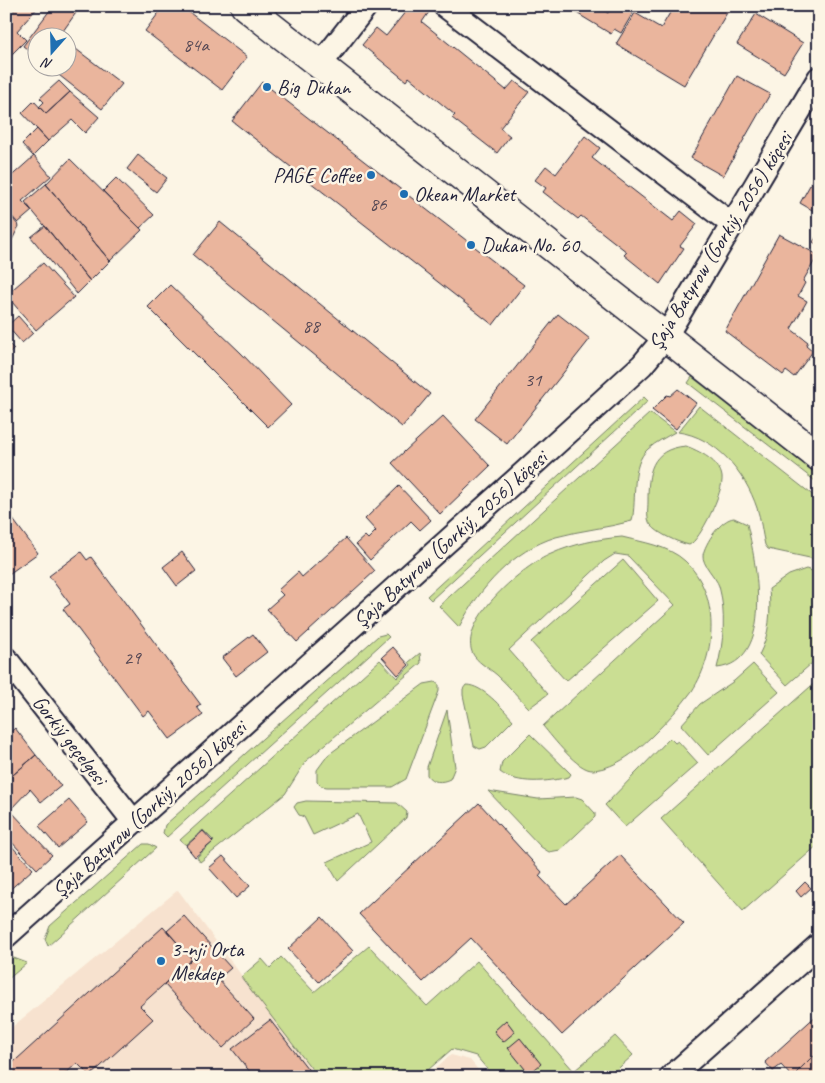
<svg xmlns="http://www.w3.org/2000/svg" width="825" height="1083" viewBox="0 0 825 1083" font-family="Caveat,sans-serif">
<rect width="100%" height="100%" fill="#fcf5e5"/>
<filter id="ink" filterUnits="userSpaceOnUse"><feTurbulence type="fractalNoise" baseFrequency=".02" numOctaves="2"/><feDisplacementMap in="SourceGraphic" scale="10" xChannelSelector="R" yChannelSelector="G"/><feConvolveMatrix kernelMatrix="1 2 1 2 8 2 1 2 1" color-interpolation-filters="sRGB"/></filter>
<g filter="url(#ink)">
<path fill="#f7e2cf" d="M178,890L317,1077H6V1032Z
M451,1055L470,1060L484,1077H425Z"/>
<path fill="#cade93" stroke="#768067" d="M692,377L819,476V484L688,383Z
M644,397L648,401L431,600L427,596Z
M699,406L819,500V560L768,549L765,545C762,533 761,519 757,508C745,472 716,437 678,432Z
M650,413L675,432C666,437 656,442 648,449C630,465 637,499 632,521C607,528 581,530 556,537C513,550 479,589 459,627L439,606Z
M686,446C699,451 720,461 722,477C724,490 700,541 689,545C677,542 658,534 651,525C646,520 648,509 648,502C648,473 650,449 686,446Z
M734,518L747,524C756,561 776,662 717,668C724,642 726,612 719,586C716,577 702,565 703,555C705,543 721,519 734,518Z
M622,537C642,542 669,546 685,561C720,594 717,653 692,691C681,706 667,721 654,734C638,750 617,768 593,770C578,771 553,738 543,726L675,605L628,556L615,554L604,561L509,650L548,694L529,708C518,697 508,685 497,675C489,668 476,662 472,652C460,619 524,565 551,554C573,544 598,539 622,537Z
M623,560L658,601L566,681L531,642Z
M806,569L819,573V657L787,685L759,655C770,634 771,612 769,589L789,575Z
M386,634L389,637L167,837L163,833L165,825L378,636Z
M420,653L421,663L306,761L285,794L200,862L197,857L214,841L203,830L186,845L180,840L380,660L397,678L411,665L409,662Z
M753,664L779,692L708,755L681,725L700,704L734,681Z
M819,679V844L743,911L661,819Z
M435,682L439,685V691L406,779L392,787H327L321,786L317,782V770L328,755L424,684Z
M466,685C483,685 502,708 513,720L486,747L480,749L474,746L463,695V689Z
M447,710L455,767L450,779C442,783 432,783 427,775V767Z
M530,734L571,774L569,777C548,782 517,785 500,772L502,762Z
M670,738L675,743L678,741L698,763L625,827L605,805Z
M488,791L538,799L576,797L582,799L595,813V817L560,850L549,852L541,847Z
M306,801L397,803L407,812L406,818L338,881L327,862L371,842L358,814L313,835L304,817L299,815L294,807L297,803Z
M143,844H149L156,848L48,946L45,939L50,926Z
M369,946L427,1006L477,961L574,1071L615,1036L633,1055L609,1077H494L476,1056L452,1049L420,1077H318L241,977L262,959L270,968L281,957L314,992Z
M11,957L27,963L6,981V961Z"/>
<path fill="#eab59d" stroke="#22223b" d="M17,6H39L17,31L26,40L6,60V18Z
M53,6H73L78,10L58,38H38V57L23,46Z
M164,6H181L247,57L222,90L145,31Z
M410,6H422L429,12L422,22L506,90L514,81L529,92L500,128L510,136L497,153L452,118L455,115L409,77L406,81L362,45L376,28L386,36Z
M565,6H596L608,13L612,6H637L621,33L614,29L611,34Z
M674,6H731L684,85L616,44L635,13L661,28Z
M803,6H819V12L817,14Z
M756,14L803,43L784,73L737,44Z
M68,43L122,84L102,109L50,68H68Z
M737,76L770,94L723,176L691,158Z
M59,81L70,92L46,114L39,107L44,102L40,98Z
M262,82L524,285L493,325L232,121Z
M70,92L99,117L85,133L72,120L48,141L22,113L34,101L46,114Z
M37,129L48,141L33,156L22,144Z
M585,136L600,148L592,158L673,221L681,211L697,224L680,246L684,248L660,284L624,255L627,252L581,216L578,219L543,192L546,188L535,180L546,166L556,174Z
M6,139L11,145L6,149Z
M138,155L167,178L156,192L127,169Z
M34,156L51,176L22,201L32,211L18,223L6,210V181Z
M70,159L142,230L110,261L46,184Z
M819,169V214L800,203Z
M116,178L154,215L140,228L103,191Z
M46,184L110,261L90,281L25,202Z
M6,211L19,226L12,240L7,243Z
M220,222L430,394L402,427L193,255Z
M45,226L90,281L77,294L31,237Z
M819,233V246L813,242Z
M779,234L818,255L803,281L805,283L798,296L807,301L791,329L808,342L806,345L813,351L794,377L786,371L783,375L725,331Z
M43,263L74,297L36,330L6,295Z
M170,285L241,353L291,405L268,427L148,307Z
M558,314L590,339L507,444L475,419Z
M18,316L33,333L22,343L7,326Z
M6,341L14,349L6,356Z
M678,389L696,403L676,429L652,410L667,395L670,396Z
M443,416L490,466L440,514L392,463Z
M399,486L431,520L420,530L411,521L370,560L356,544L365,536L368,539L376,531L365,519Z
M6,510L38,553L6,576Z
M346,538L375,571L297,642L267,609L283,595L278,590L298,572L302,577Z
M81,552L87,560L91,557L201,705L197,707L203,715L170,739L149,711L143,716L63,609L70,604L49,576Z
M182,552L196,571L177,586L163,567Z
M253,634L267,652L236,676L222,658Z
M393,647L409,665L398,675L382,657Z
M15,728L36,755L6,781V736Z
M36,755L61,786L41,802L30,789L10,810L52,855L37,869L6,836V781Z
M69,800L88,822L58,848L39,826Z
M479,803L542,872L539,876L566,904L620,855L684,923L562,1035L471,938L423,982L359,914Z
M203,831L213,842L195,857L186,846Z
M6,840L33,869L6,893Z
M223,856L250,886L236,898L209,868Z
M805,882L811,888L801,897L796,891Z
M184,916L231,968L218,979L254,1019L223,1048L164,984L192,959L167,931Z
M322,917L353,951L319,982L288,949Z
M163,927L192,959L140,1006L153,1019L90,1076L77,1063L62,1077H6V1069Z
M819,1013V1061L813,1056L792,1077L781,1065L773,1071L765,1062Z
M270,1020L314,1077H254L232,1049Z
M506,1020L515,1032L503,1042L494,1031Z
M520,1038L541,1064L529,1074L508,1048Z
M813,1056L819,1061V1077H792Z"/>
<g fill="none" stroke-linecap="round" stroke-linejoin="round">
<defs>
<path id="minor" d="M445,6L733,225
M320,65L366,6
M6,659L134,822
M6,936L517,479L642,365L666,336L819,78
M671,1077L819,945"/>
<path id="tertiary" d="M245,6L819,457"/>
</defs>
<use href="#minor" stroke="#22223b" stroke-width="26"/>
<use href="#tertiary" stroke="#22223b" stroke-width="31"/>
<use href="#minor" stroke="#fcf5e5" stroke-width="22"/>
<use href="#tertiary" stroke="#fcf5e5" stroke-width="28"/>
</g>
</g>
<g fill="#1f6fb2" stroke="#fcf5e5" stroke-width="2">
<circle cx="267" cy="87" r="5"/>
<circle cx="371" cy="175" r="5"/>
<circle cx="404" cy="194" r="5"/>
<circle cx="471" cy="245" r="5"/>
<circle cx="161" cy="961" r="5"/>
</g>
<g text-anchor="middle" stroke-width="5" stroke-linejoin="round" paint-order="stroke">
<g font-size="19" fill="#544754">
<text x="196" y="51">84а</text>
<text x="378" y="210">86</text>
<text x="311" y="332">88</text>
<text x="533" y="386">31</text>
<text x="132" y="664">29</text>
</g>
<g font-size="21" fill="#22223b" stroke="#fcf5e5" text-anchor="start">
<text x="277" y="94">Big Dukan</text>
<text x="361" y="182" text-anchor="end">PAGE Coffee</text>
<text x="414" y="201">Okean Market</text>
<text x="481" y="252">Dukan No. 60</text>
<text x="171" y="956">3-nji Orta<tspan x="171" dy="24">Mekdep</tspan></text>
</g>
<g font-size="21" fill="#22223b" stroke="#fcf5e5">
<text transform="translate(720 241) rotate(-58)" y="7">Şaja Batyrow (Gorkiý, 2056) köçesi</text>
<text transform="translate(450 539) rotate(-42)" y="7">Şaja Batyrow (Gorkiý, 2056) köçesi</text>
<text transform="translate(70 740) rotate(52)" y="7">Gorkiý geçelgesi</text>
<text transform="translate(149 809) rotate(-42)" y="7">Şaja Batyrow (Gorkiý, 2056) köçesi</text>
</g>
</g>
<rect width="825" height="1083" fill="none" stroke="#fcf5e5" stroke-width="25"/>
<rect x="12" y="12" width="800" height="1058" fill="none" stroke="#22223b" stroke-width="2" filter="url(#ink)"/>
<g transform="translate(52 52) rotate(200)"><circle r="24" fill="#fcf5e5" stroke="#a5a1a1"/>
<path d="M0-4L9 19L0 12L-9 19Z" fill="#1f6fb2"/>
<text y="-8" font-size="14" font-weight="bold" text-anchor="middle" fill="#22223b">N</text>
</g>
</svg>
